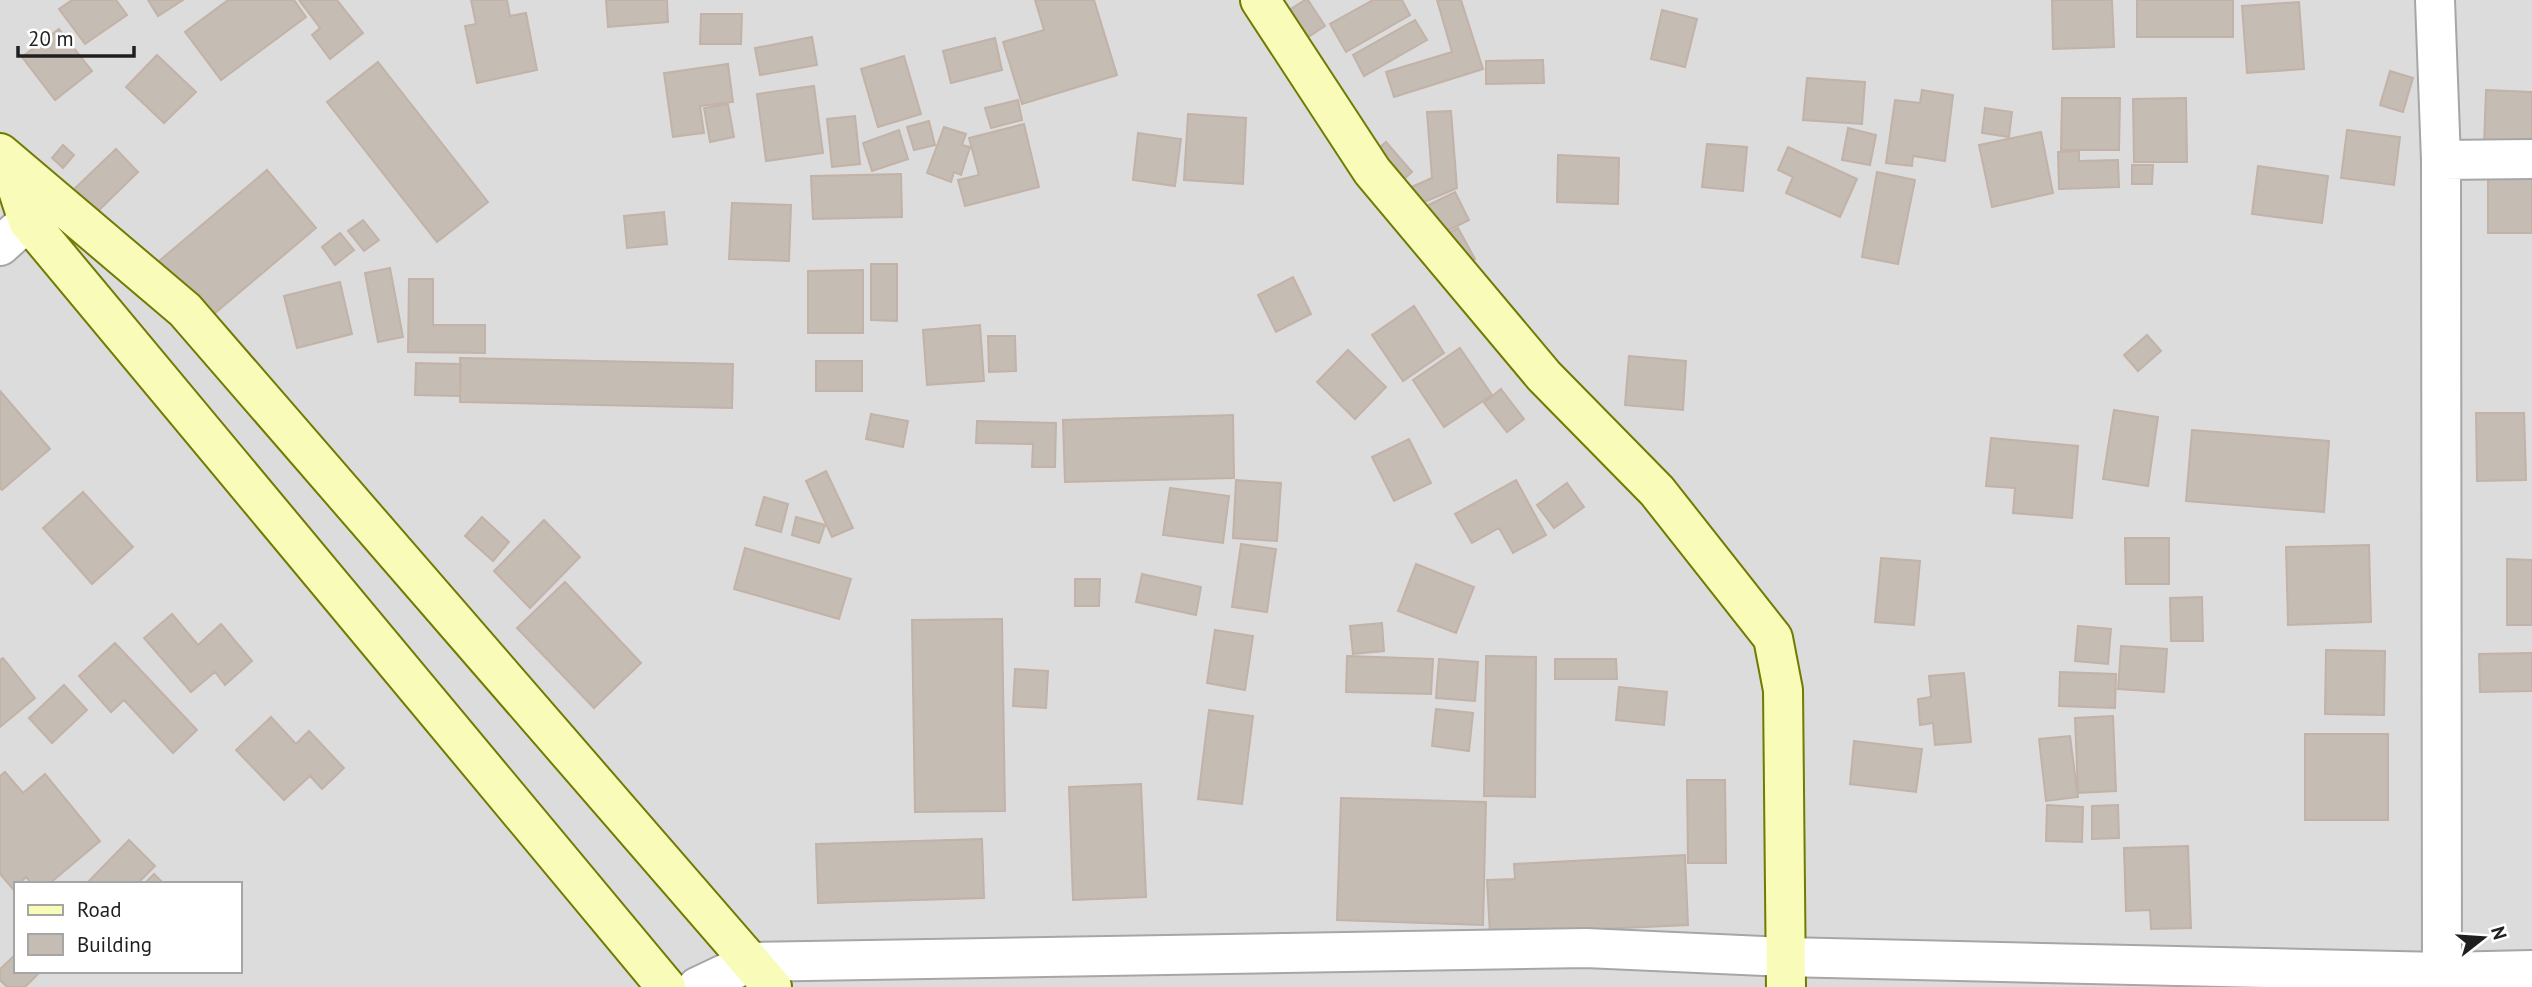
<svg xmlns="http://www.w3.org/2000/svg" width="2532" height="987" viewBox="0 0 2532 987" font-family="'PT Sans',sans-serif">
<rect width="100%" height="100%" fill="#f0ece5"/>
<path fill="#dddcdc" fill-rule="evenodd" d="M0,0H2532V987H0ZM16,884H240V971H16Z"/>
<path fill="#c5bcb4" stroke="#c2b2a7" stroke-width="2" d="M72,0H116L127,15L85,44L59,9Z
M148,0H183L158,16Z
M228,0H294L306,17L221,80L185,32Z
M299,0H337L363,33L330,59L312,35L320,28Z
M471,0H507L510,16L526,13L537,70L477,83L465,26L476,24Z
M606,0H667L668,22L608,27Z
M1035,0H1094L1117,75L1022,104L1003,42L1044,30Z
M1305,0H1308L1325,26L1299,43L1281,15Z
M1373,0H1402L1410,15L1346,52L1330,24Z
M1437,0H1461L1483,69L1394,97L1386,72L1452,52Z
M2052,0H2112L2114,47L2053,49Z
M2137,0H2233V37H2137Z
M2299,2L2304,69L2247,73L2242,6Z
M1662,10L1697,19L1685,67L1651,59Z
M701,14H742L741,44H700Z
M1415,20L1427,40L1364,76L1353,55Z
M59,29L92,71L55,100L22,57Z
M812,37L817,65L760,75L755,48Z
M995,38L1002,70L951,83L943,51Z
M157,55L196,92L164,123L126,87Z
M904,56L921,114L878,127L861,69Z
M1543,60L1544,83L1486,84V61Z
M378,62L488,202L437,242L327,102Z
M728,64L733,102L700,106L704,133L673,137L664,73Z
M2390,71L2413,78L2403,112L2380,105Z
M1807,78L1865,82L1862,124L1803,120Z
M814,86L823,153L766,161L757,94Z
M1922,90L1953,95L1945,161L1913,156L1912,166L1886,163L1895,100L1920,103Z
M2486,90L2532,92V147L2484,145Z
M2062,98H2120L2119,150H2061Z
M2186,98L2187,162H2134L2133,99Z
M1018,100L1022,120L991,128L985,108Z
M728,104L734,137L710,142L704,108Z
M1985,108L2012,112L2009,137L1982,133Z
M1451,111L1457,188L1408,209L1400,192L1432,178L1427,112Z
M1188,114L1246,118L1243,184L1184,180Z
M855,116L860,164L832,167L827,119Z
M929,121L935,145L914,150L907,127Z
M1024,124L1039,187L965,206L958,180L979,175L969,138Z
M944,127L966,134L962,145L970,147L961,175L954,172L951,182L927,173Z
M1848,128L1876,135L1870,165L1842,160Z
M899,130L908,159L872,171L863,143Z
M2347,130L2400,137L2394,185L2341,178Z
M2041,132L2053,193L1992,207L1979,145Z
M1138,133L1181,139L1175,186L1133,180Z
M1386,142L1412,172L1392,190L1366,159Z
M1707,144L1747,147L1743,191L1702,187Z
M63,145L74,155L63,168L52,158Z
M1788,147L1857,179L1840,217L1786,193L1793,177L1778,170Z
M116,149L138,172L92,217L69,194Z
M2079,151V161L2118,160L2119,187L2059,189L2058,152Z
M1558,155L1619,158L1618,204L1557,202Z
M2488,162H2532V233H2488Z
M2132,165H2153L2152,184H2132Z
M2258,166L2328,176L2322,223L2252,214Z
M267,170L316,228L208,319L159,261Z
M1877,172L1915,180L1898,264L1862,257Z
M901,174L902,217L813,219L811,176Z
M1455,192L1469,220L1431,239L1416,211Z
M732,203L791,205L789,261L729,259Z
M664,212L667,244L627,248L624,216Z
M363,220L379,240L364,251L348,231Z
M1458,228L1475,259L1456,269L1439,238Z
M340,233L354,250L335,265L322,247Z
M871,264H897V321L871,320Z
M390,268L403,337L378,342L365,273Z
M863,270V333H808V271Z
M1293,277L1311,314L1276,332L1258,295Z
M409,279H433V325H485V353L408,352Z
M340,282L352,334L297,348L284,296Z
M1414,306L1444,353L1403,381L1372,335Z
M980,325L984,381L927,385L923,330Z
M2147,335L2161,351L2138,371L2124,355Z
M988,336H1015L1016,371L989,372Z
M1460,348L1492,395L1444,427L1413,380Z
M1348,350L1386,387L1355,419L1317,382Z
M1629,356L1686,361L1683,410L1625,405Z
M460,358L733,364L732,408L460,402Z
M816,361H862V391H816Z
M416,363L461,364L460,396L415,395Z
M1501,389L1524,419L1507,432L1484,403Z
M0,391L50,449L2,490L0,488Z
M2114,410L2158,417L2148,486L2103,479Z
M2476,413H2524L2526,480L2477,481Z
M871,414L908,421L903,447L866,439Z
M1233,415L1234,478L1065,482L1063,420Z
M977,421L1056,423L1055,467H1032L1033,444L976,443Z
M2192,430L2329,441L2324,512L2186,501Z
M1991,438L2078,446L2072,518L2013,513L2015,488L1986,486Z
M1409,439L1431,483L1394,501L1372,457Z
M826,471L853,528L832,537L806,481Z
M1236,480L1281,483L1277,541L1233,538Z
M1516,480L1546,535L1513,553L1499,528L1472,543L1455,514Z
M1567,483L1584,507L1554,528L1537,505Z
M1170,488L1229,496L1223,543L1163,535Z
M83,492L133,547L92,584L43,528Z
M764,497L788,504L781,532L756,525Z
M482,517L509,542L493,561L465,536Z
M796,517L825,525L819,543L792,535Z
M544,520L580,557L530,608L494,571Z
M2125,538H2169V584H2126Z
M1241,544L1276,549L1267,612L1232,607Z
M2369,545L2371,622L2288,625L2286,547Z
M745,548L851,579L839,619L734,589Z
M1881,558L1920,561L1914,625L1875,622Z
M2507,559L2532,560V625H2507Z
M1416,564L1474,587L1456,633L1398,611Z
M1142,574L1201,587L1196,615L1136,602Z
M1075,579H1100L1099,606H1075Z
M565,582L641,663L594,708L517,628Z
M2202,597L2203,641H2171L2170,598Z
M172,614L198,645L221,624L252,661L225,685L215,672L191,692L144,638Z
M1002,619L1005,811L915,812L912,620Z
M1382,623L1384,651L1353,654L1350,626Z
M2078,626L2111,629L2108,664L2075,661Z
M1215,630L1253,636L1245,690L1207,683Z
M115,643L197,730L173,753L124,700L111,712L79,676Z
M2121,646L2167,649L2164,692L2118,689Z
M2326,650L2385,651L2384,715L2325,714Z
M2532,653V691L2480,692L2479,654Z
M1347,656L1433,659L1431,694L1346,692Z
M1486,656L1536,657L1535,797L1484,796Z
M3,658L35,698L0,727V660Z
M1439,659L1478,662L1475,701L1436,698Z
M1555,659H1616L1617,679H1555Z
M1015,669L1048,671L1046,708L1013,706Z
M2060,672L2116,674L2115,708L2059,706Z
M1964,673L1971,742L1935,745L1933,723L1920,725L1918,699L1931,697L1929,676Z
M64,685L87,710L52,743L29,718Z
M1619,687L1667,692L1664,725L1616,720Z
M1436,709L1473,713L1469,751L1432,746Z
M1209,710L1253,716L1242,804L1198,799Z
M2113,716L2116,791L2078,793L2075,718Z
M271,717L296,744L309,731L344,768L322,789L310,776L284,800L236,750Z
M2305,734H2388V820H2305Z
M2070,736L2078,797L2046,801L2039,739Z
M1854,741L1922,749L1916,792L1850,784Z
M5,772L23,793L45,774L100,841L49,884H32L26,877L13,889L0,874V776Z
M1687,780H1725L1726,863H1688Z
M1141,784L1146,897L1073,900L1069,787Z
M1341,798L1486,802L1483,925L1337,920Z
M2047,805L2083,807L2082,842L2046,841Z
M2118,805L2119,838L2092,839V806Z
M982,839L984,898L818,903L816,844Z
M129,840L155,866L137,884H86Z
M2188,846L2191,928L2151,929L2150,910L2126,911L2124,848Z
M1685,855L1688,925L1490,934L1487,880L1515,879L1514,864Z
M154,874L164,884H144Z
M16,954V971H41L25,987H7L0,980V969Z"/>
<g fill="none" stroke-linecap="round" stroke-linejoin="round">
<defs>
<path id="street" d="M2435,0L2441,160L2442,987
M2441,160L2532,159
M0,246L28,221L56,201
M697,987L750,962L1586,948L1784,957L2442,972L2532,970"/>
<path id="secondary" d="M1260,0L1372,171L1544,376L1657,491L1773,638L1783,690L1786,987
M0,153L185,310L772,987
M9,163L28,221L666,987"/>
</defs>
<use href="#street" stroke="#a6a6a6" stroke-width="42"/>
<use href="#secondary" stroke="#707b02" stroke-width="42"/>
<use href="#street" stroke="#fff" stroke-width="38"/>
<use href="#secondary" stroke="#f9fbb8" stroke-width="38"/>
</g>
<rect x="14" y="882" width="228" height="91" fill="#ffffff" stroke="#a5a5a5" stroke-width="2"/>
<rect x="28" y="905" width="35" height="10" fill="#f9fbb8" stroke="#a5a5a5" stroke-width="2"/>
<text x="77" y="917" font-size="21" fill="#1f1f1f">Road</text>
<rect x="28" y="934" width="35" height="21" fill="#c5bcb4" stroke="#a5a5a5" stroke-width="2"/>
<text x="77" y="952" font-size="21" fill="#1f1f1f">Building</text>
<g transform="translate(2483 938) rotate(73)" stroke="#ffffff" stroke-width="5" paint-order="stroke">
<path d="M0-5L12 26L0 18L-12 26Z" fill="#1f1f1f"/>
<text y="-10" font-size="19" font-weight="bold" text-anchor="middle" fill="#1f1f1f">N</text>
</g>
<path d="M18 46v10h116v-10" fill="none" stroke="#1f1f1f" stroke-width="3.5"/>
<text x="28" y="46" font-size="21" fill="#1f1f1f" stroke="#ffffff" stroke-width="5" paint-order="stroke">20 m</text>
</svg>
